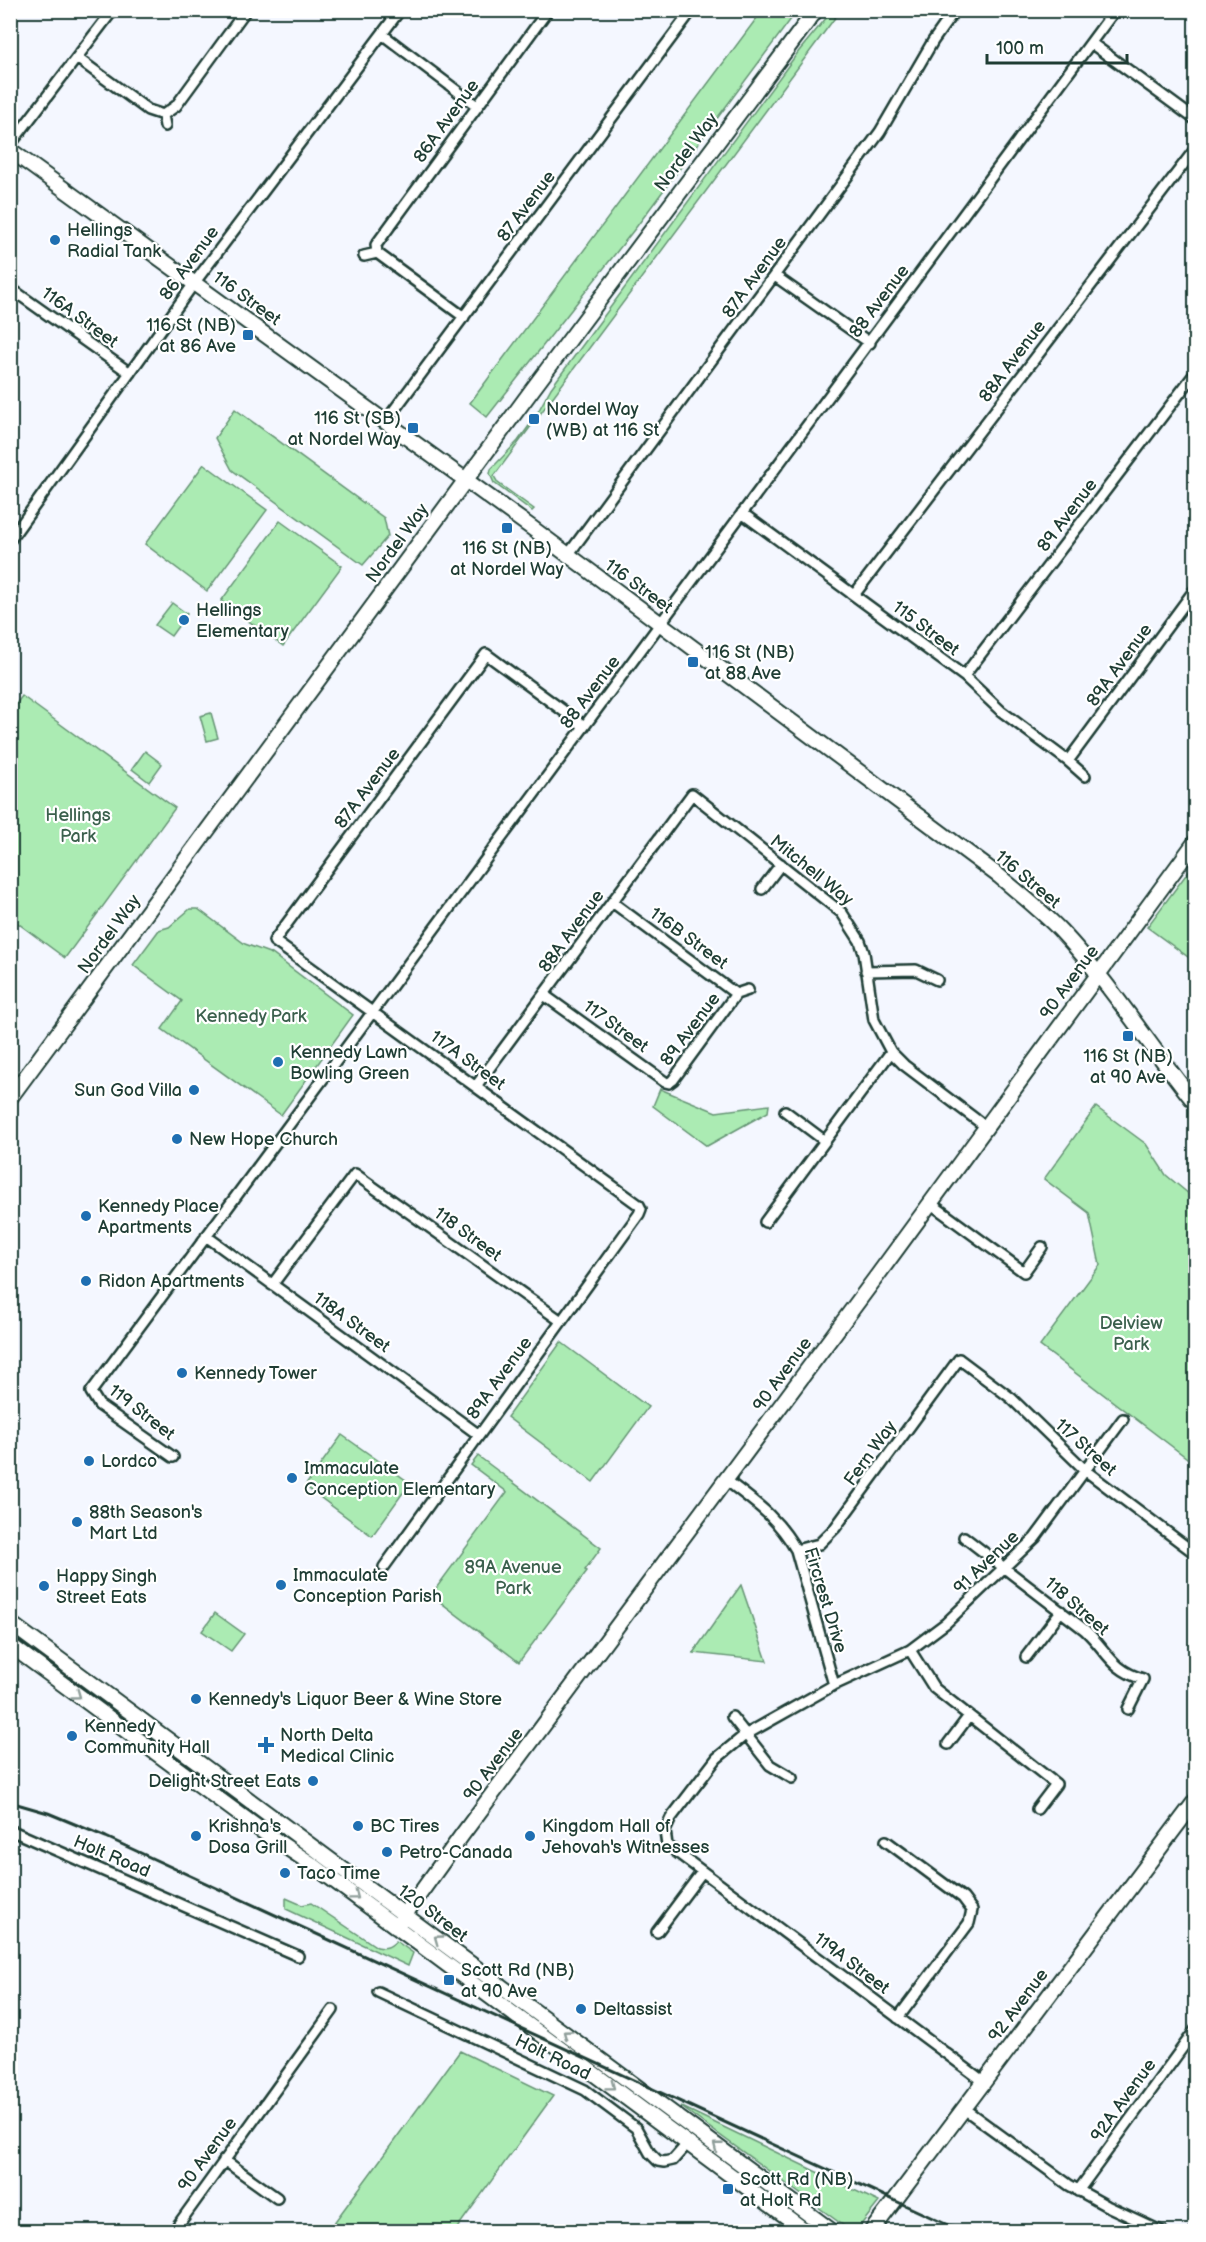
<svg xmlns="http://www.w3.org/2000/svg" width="1206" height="2242" viewBox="0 0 1206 2242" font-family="'Balsamiq Sans',sans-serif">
<rect width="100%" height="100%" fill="#f4f7ff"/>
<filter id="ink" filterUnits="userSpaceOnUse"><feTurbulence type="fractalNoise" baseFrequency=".0167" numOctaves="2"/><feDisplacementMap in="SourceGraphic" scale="12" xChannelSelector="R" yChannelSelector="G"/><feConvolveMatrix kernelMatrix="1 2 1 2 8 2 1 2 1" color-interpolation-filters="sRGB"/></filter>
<g filter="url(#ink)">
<path fill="#abebb3" stroke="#659474" stroke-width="1.5" d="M762,11H797L637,226L487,417L470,403Z
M832,11H840L494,476L498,483L534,509L532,511L494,483L490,474L491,469L518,441L534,419L551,388L799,51Z
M235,409L384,518L388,536L363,565L232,470L215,438Z
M204,464L267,510L207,591L145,544Z
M280,521L342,566L283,646L221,601Z
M172,603L187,614L171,636L155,625Z
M22,696L175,808L65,958L11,918L10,712Z
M211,713L218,738L207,741L200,716Z
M145,751L162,764L149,782L132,769Z
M1194,864L1196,865L1195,962L1147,927Z
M190,909H198L245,944L272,954L353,1015L281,1115L162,1029L182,1001L133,965L159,930L169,927Z
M660,1089L716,1112L769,1105L768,1112L707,1146L653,1106Z
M1096,1107L1146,1144L1166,1175L1195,1199V1464L1040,1346L1100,1265L1089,1213L1044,1179Z
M561,1342L648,1407L593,1482L507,1417Z
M342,1435L410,1483L372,1536L305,1486Z
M478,1456L601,1548L585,1570L587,1571L519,1662L431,1595L507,1492L471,1465Z
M741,1585L767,1661L693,1653Z
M215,1613L244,1634L231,1651L202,1631Z
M286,1898L302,1905L311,1903L377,1947C386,1949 390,1947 396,1941L413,1953L408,1966L286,1909Z
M460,2051L553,2096L455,2231H328Z
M680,2106L879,2202L856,2231H851Z"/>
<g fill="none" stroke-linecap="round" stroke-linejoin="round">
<defs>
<path id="street" d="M382,34L477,106
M1091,43L1196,120
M77,58L148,110L163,115L165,126
M163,115L176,106L246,10
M10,145L113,10
M377,253L376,245L548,10
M364,256L377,253L464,317
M775,276L870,343
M10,288L130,373
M386,421L692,10
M742,513L964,676L1001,711L1068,761L1085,776
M10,540L195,282L400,10
M568,555L880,132L933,41L955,10
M854,595L1196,148
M964,676L1196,372
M1068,761L1196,588
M762,889L781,864
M612,902L736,994L748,990
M866,971L916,970L937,980
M544,995L665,1082L669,1083L673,1080L736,994
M476,1086L692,794L842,913L860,941L864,953L874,1020L891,1052L904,1065L986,1127
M785,1111L825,1141
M930,1203L1024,1272L1042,1247
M765,1222L891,1052
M206,1236L479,1435
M272,1285L355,1174L561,1321
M173,1457L99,1405L91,1392L1115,10
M726,1480C756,1503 777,1517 796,1550L834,1685
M964,1537L1085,1630C1107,1650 1111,1670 1143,1679L1128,1709
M796,1550L819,1544L835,1528L959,1359L1011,1398L1086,1471L1196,1554
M384,1567L639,1214L641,1209L639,1205L274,941L486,654L584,726
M910,1650L934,1688L1056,1784L1037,1809
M1026,1657L1061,1611
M732,1717L770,1765L792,1778
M948,1744L969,1716
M10,1830L298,1956
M886,1841L963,1898L972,1910L969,1923L898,2018
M657,1932L702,1872
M378,1992L585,2090L636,2128L650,2153L658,2161L664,2162L673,2160L688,2143
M983,2081L667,1845L665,1831L671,1818L717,1758L745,1735L834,1685L910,1650L946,1623L1035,1538L1123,1419
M963,2108L1069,2185L1107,2206L1163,2232
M224,2160L277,2198
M1078,2191L1196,2029
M173,2232L333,2010
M1194,2232L1196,2229"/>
<path id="secondary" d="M10,150L532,528L999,876C1020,894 1042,911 1061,931C1111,984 1150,1047 1196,1104
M10,1098L532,390L816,10
M10,1623L833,2232
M10,1645L262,1831L313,1865L807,2232
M396,1927L462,1835L877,1276L1196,841
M871,2232L1196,1800"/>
</defs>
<use href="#street" stroke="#1f3d34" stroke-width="14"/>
<use href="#secondary" stroke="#1f3d34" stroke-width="18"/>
<use href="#street" stroke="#fff" stroke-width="9"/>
<use href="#secondary" stroke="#fff" stroke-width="14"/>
<path stroke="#1f3d34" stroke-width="3" d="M10,1802L48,1813L106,1837L963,2232"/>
</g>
<defs><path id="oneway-chevron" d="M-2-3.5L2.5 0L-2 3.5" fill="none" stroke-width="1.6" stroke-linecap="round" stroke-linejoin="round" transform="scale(1.5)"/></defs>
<g stroke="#8f9e9a">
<use href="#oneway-chevron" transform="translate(77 1695) rotate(36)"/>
<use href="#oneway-chevron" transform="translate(355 1896) rotate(37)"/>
<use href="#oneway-chevron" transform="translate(438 1939) rotate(-144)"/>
<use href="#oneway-chevron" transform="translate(567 2034) rotate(-144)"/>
<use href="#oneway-chevron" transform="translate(611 2086) rotate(37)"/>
<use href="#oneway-chevron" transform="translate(717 2146) rotate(-142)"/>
</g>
</g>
<g fill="#1f6fb2" stroke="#fff" stroke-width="2">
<circle cx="55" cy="240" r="6"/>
<rect x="242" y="329" width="12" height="12" rx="3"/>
<rect x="528" y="413" width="12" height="12" rx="3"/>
<rect x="407" y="422" width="12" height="12" rx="3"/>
<rect x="501" y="522" width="12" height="12" rx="3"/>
<circle cx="184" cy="620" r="6"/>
<rect x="687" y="656" width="12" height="12" rx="3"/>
<rect x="1122" y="1030" width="12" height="12" rx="3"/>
<circle cx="278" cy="1062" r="6"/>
<circle cx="194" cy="1090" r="6"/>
<circle cx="177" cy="1139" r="6"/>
<circle cx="86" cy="1216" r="6"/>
<circle cx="86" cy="1281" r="6"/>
<circle cx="182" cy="1373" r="6"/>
<circle cx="89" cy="1461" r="6"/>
<circle cx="292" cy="1478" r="6"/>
<circle cx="77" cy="1522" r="6"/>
<circle cx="281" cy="1585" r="6"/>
<circle cx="44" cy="1586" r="6"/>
<circle cx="196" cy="1699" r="6"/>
<circle cx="72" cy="1736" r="6"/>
<path d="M263 1736h6v6h6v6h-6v6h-6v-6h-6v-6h6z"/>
<circle cx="313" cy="1781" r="6"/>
<circle cx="358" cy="1826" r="6"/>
<circle cx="196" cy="1836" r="6"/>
<circle cx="530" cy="1836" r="6"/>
<circle cx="387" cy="1852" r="6"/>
<circle cx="285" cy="1873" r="6"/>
<rect x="443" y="1974" width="12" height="12" rx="3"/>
<circle cx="581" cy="2009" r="6"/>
<rect x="722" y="2183" width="12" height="12" rx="3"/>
</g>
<g text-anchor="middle" stroke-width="4.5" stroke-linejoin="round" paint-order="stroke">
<g font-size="18" fill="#1f3d34" stroke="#fff">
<text transform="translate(446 121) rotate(-54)" y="6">86A Avenue</text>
<text transform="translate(686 152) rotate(-53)" y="6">Nordel Way</text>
<text transform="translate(526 206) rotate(-53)" y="6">87 Avenue</text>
<text transform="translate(189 263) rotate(-54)" y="6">86 Avenue</text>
<text transform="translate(754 277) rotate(-54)" y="6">87A Avenue</text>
<text transform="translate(247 298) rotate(36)" y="6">116 Street</text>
<text transform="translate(879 301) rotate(-53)" y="6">88 Avenue</text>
<text transform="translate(80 317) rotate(36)" y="6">116A Street</text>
<text transform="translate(1012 361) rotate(-53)" y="6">88A Avenue</text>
<text transform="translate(1067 515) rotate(-53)" y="6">89 Avenue</text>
<text transform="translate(397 543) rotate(-54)" y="6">Nordel Way</text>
<text transform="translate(639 586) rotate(36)" y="6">116 Street</text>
<text transform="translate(926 628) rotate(37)" y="6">115 Street</text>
<text transform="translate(1119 665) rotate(-54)" y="6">89A Avenue</text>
<text transform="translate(590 692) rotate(-53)" y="6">88 Avenue</text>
<text transform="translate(367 788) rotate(-53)" y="6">87A Avenue</text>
<text transform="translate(812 870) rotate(39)" y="6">Mitchell Way</text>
<text transform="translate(1028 879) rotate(40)" y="6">116 Street</text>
<text transform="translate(571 931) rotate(-54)" y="6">88A Avenue</text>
<text transform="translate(109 934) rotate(-54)" y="6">Nordel Way</text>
<text transform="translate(689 938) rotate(36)" y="6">116B Street</text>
<text transform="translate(1069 982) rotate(-54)" y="6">90 Avenue</text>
<text transform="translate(616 1026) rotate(36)" y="6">117 Street</text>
<text transform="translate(690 1029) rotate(-53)" y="6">89 Avenue</text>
<text transform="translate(468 1060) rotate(36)" y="6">117A Street</text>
<text transform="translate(468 1234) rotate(36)" y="6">118 Street</text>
<text transform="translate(352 1322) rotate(36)" y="6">118A Street</text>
<text transform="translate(782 1374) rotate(-54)" y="6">90 Avenue</text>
<text transform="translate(499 1378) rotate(-54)" y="6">89A Avenue</text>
<text transform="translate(142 1412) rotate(38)" y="6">119 Street</text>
<text transform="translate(1086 1447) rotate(42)" y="6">117 Street</text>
<text transform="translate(870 1453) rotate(-54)" y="6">Fern Way</text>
<text transform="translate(986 1562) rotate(-44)" y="6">91 Avenue</text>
<text transform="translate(826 1600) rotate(73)" y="6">Fircrest Drive</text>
<text transform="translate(1077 1606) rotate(41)" y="6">118 Street</text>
<text transform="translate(493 1764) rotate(-53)" y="6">90 Avenue</text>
<text transform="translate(112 1856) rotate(23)" y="6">Holt Road</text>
<text transform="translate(433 1913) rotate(37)" y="6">120 Street</text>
<text transform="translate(852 1963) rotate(37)" y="6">119A Street</text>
<text transform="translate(1018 2005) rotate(-53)" y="6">92 Avenue</text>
<text transform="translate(553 2057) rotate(26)" y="6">Holt Road</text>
<text transform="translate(1123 2100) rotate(-54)" y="6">92A Avenue</text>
<text transform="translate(207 2154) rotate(-54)" y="6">90 Avenue</text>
</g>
<g font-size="18" fill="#1f3d34" stroke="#fff" text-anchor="start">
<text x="67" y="236">Hellings<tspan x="67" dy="21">Radial Tank</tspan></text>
<text x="236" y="331" text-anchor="end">116 St (NB)<tspan x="236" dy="21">at 86 Ave</tspan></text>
<text x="546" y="415">Nordel Way<tspan x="546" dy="21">(WB) at 116 St</tspan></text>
<text x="401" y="424" text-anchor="end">116 St (SB)<tspan x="401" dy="21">at Nordel Way</tspan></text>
<text x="507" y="554" text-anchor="middle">116 St (NB)<tspan x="507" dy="21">at Nordel Way</tspan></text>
<text x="196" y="616">Hellings<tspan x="196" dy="21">Elementary</tspan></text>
<text x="705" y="658">116 St (NB)<tspan x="705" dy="21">at 88 Ave</tspan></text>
<text x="290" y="1058">Kennedy Lawn<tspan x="290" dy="21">Bowling Green</tspan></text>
<text x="1128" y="1062" text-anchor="middle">116 St (NB)<tspan x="1128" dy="21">at 90 Ave</tspan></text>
<text x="182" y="1096" text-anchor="end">Sun God Villa</text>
<text x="189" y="1145">New Hope Church</text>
<text x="98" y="1212">Kennedy Place<tspan x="98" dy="21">Apartments</tspan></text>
<text x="98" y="1287">Ridon Apartments</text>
<text x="194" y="1379">Kennedy Tower</text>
<text x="101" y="1467">Lordco</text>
<text x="304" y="1474">Immaculate<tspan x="304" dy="21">Conception Elementary</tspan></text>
<text x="89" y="1518">88th Season's<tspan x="89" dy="21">Mart Ltd</tspan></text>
<text x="293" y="1581">Immaculate<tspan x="293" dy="21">Conception Parish</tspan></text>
<text x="56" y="1582">Happy Singh<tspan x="56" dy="21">Street Eats</tspan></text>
<text x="208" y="1705">Kennedy's Liquor Beer &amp; Wine Store</text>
<text x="84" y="1732">Kennedy<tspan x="84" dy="21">Community Hall</tspan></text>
<text x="280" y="1741">North Delta<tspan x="280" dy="21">Medical Clinic</tspan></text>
<text x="301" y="1787" text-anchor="end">Delight Street Eats</text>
<text x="208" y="1832">Krishna's<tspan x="208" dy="21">Dosa Grill</tspan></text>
<text x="370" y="1832">BC Tires</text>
<text x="542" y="1832">Kingdom Hall of<tspan x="542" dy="21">Jehovah's Witnesses</tspan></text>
<text x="399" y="1858">Petro-Canada</text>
<text x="297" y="1879">Taco Time</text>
<text x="461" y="1976">Scott Rd (NB)<tspan x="461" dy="21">at 90 Ave</tspan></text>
<text x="593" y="2015">Deltassist</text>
<text x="740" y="2185">Scott Rd (NB)<tspan x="740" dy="21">at Holt Rd</tspan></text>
</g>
<g font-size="18" fill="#3b604d" stroke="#fff">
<text x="78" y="821">Hellings<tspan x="78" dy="21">Park</tspan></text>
<text x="251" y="1022">Kennedy Park</text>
<text x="1131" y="1329">Delview<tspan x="1131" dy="21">Park</tspan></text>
<text x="513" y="1573">89A Avenue<tspan x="513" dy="21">Park</tspan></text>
</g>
</g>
<rect width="1206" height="2242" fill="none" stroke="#fff" stroke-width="36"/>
<rect x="18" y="18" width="1170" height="2206" fill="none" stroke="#1f3d34" stroke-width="2" filter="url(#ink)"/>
<path d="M987 54v9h140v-9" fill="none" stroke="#1f3d34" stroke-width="3"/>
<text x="996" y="54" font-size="18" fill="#1f3d34" stroke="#ffffff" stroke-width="4.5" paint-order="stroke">100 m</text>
</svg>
